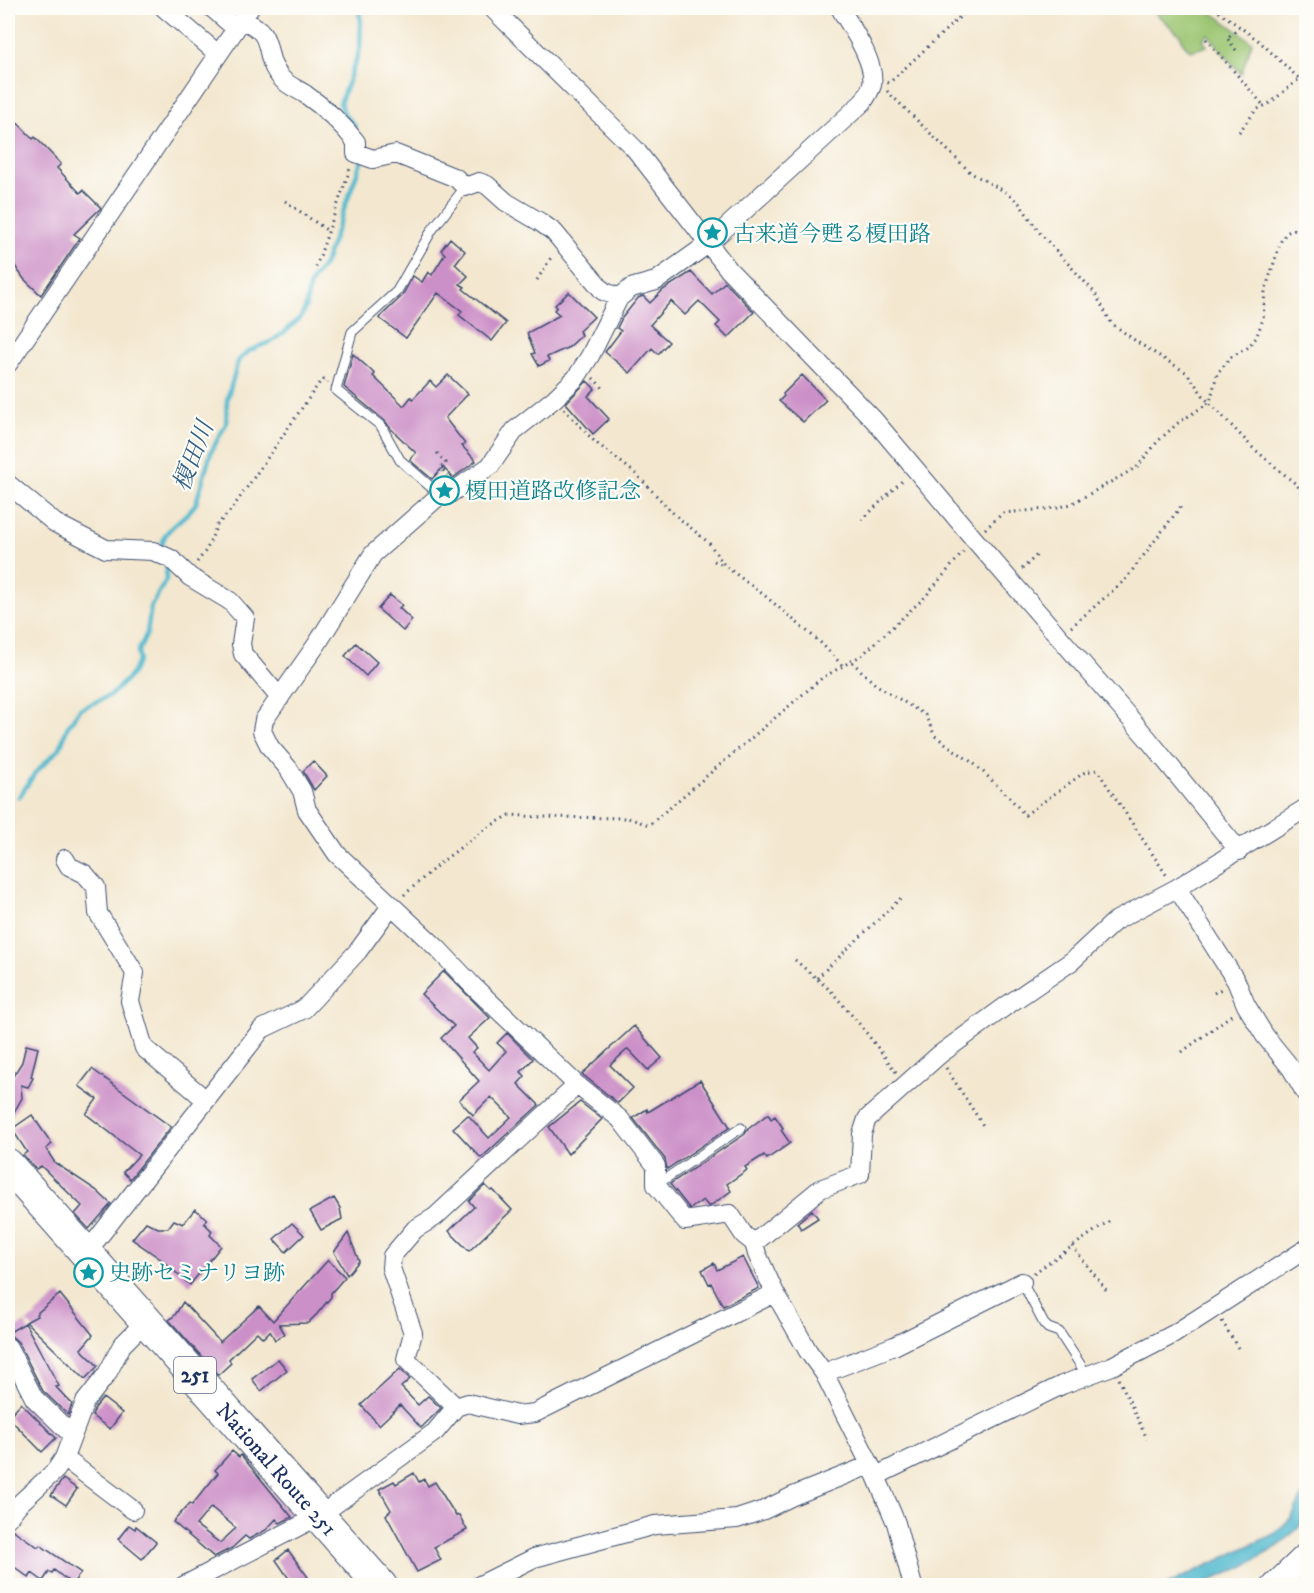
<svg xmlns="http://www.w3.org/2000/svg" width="1314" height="1593" viewBox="0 0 1314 1593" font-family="'IM FELL DW Pica','Noto Serif JP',serif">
<rect width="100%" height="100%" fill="#fdfcf7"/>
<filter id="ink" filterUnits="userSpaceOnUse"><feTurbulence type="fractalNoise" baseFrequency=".0167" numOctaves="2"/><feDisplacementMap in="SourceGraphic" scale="12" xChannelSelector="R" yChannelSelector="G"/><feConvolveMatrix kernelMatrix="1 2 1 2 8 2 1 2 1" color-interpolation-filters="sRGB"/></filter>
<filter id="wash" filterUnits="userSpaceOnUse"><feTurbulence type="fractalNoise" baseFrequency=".008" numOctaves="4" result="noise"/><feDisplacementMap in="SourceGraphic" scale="24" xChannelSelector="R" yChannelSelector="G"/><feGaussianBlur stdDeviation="1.35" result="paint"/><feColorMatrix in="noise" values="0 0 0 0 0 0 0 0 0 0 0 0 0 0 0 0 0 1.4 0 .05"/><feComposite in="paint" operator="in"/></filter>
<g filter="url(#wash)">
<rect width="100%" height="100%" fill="#f3e7cf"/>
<path fill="#9cc672" stroke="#5c7a68" stroke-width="1.5" d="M1150,8H1206L1252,42L1241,74L1208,34L1203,39L1207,46L1191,51L1183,43L1181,36Z"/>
<path fill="#51b9cf" stroke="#367496" stroke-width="1.5" d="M1306,1488V1514L1299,1527L1279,1546L1241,1568L1200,1585H1166L1274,1534L1292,1517Z"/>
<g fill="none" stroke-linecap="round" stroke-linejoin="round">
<path stroke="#51b9cf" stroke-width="4.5" d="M355,126L345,115L340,103L360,49L361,21L358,8
M162,550C160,528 186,520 196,503L211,452L226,424L227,400L238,361L249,351L272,341L286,331L301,317L306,306L309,287L314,277L324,265L362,159
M19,797L36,772L60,748L67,728L80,709L111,695L131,675L139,660L138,652L147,633L151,606L166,580L167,564"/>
</g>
<g id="blocks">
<path fill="#cc90c8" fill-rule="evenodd" d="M18,123L33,139L35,137L61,164L57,168L80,193L83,190L101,208L74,234L80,238L41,295L24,279L8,256V145L15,137L9,131Z
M450,238L465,251L455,264L468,276L460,284L465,287L463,289L506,323L492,341L459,315L462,311L438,293L406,338L379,318L402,296L413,276L422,282L428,272L432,275L445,254L441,250Z
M691,272L712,294L725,282L754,312L728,338L716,326L720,322L699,301L685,315L671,301L650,325L669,342L658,354L652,348L630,373L605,352L621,331L617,328L622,318L638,298L643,296L650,303L663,290Z
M569,292L594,317L579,331L582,335L569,347L547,357L549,361L539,366L532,354L535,353L527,333L560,315L554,310L557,307L555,305Z
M353,354L375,374L373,376L404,406L411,397L413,399L430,381L436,387L448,375L468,394L445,418L465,444L462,446L476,461L453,478L443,467L432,479L412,462L410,459L416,453L391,429L385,421L344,387Z
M802,375L826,400L803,422L779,401L784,396L783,394Z
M587,381L595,389L588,396L609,419L593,434L566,403Z
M390,595L402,605L399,608L412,620L403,631L378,609Z
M356,643L377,662L366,676L345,656Z
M313,761L327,776L314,790L303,771Z
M444,971L490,1018L468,1038L477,1048L472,1052L489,1070L506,1051L497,1043L507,1033L533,1059L521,1072L525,1076L518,1084L539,1105L481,1158L453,1128L468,1115L489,1138L511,1117L491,1097L473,1115L459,1100L479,1081L441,1038L454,1026L421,994Z
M634,1026L662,1058L648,1070L628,1049L610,1065L633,1088L618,1103L582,1074Z
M26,1045L38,1048L31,1077L33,1078L28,1087L21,1085L22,1098L8,1123V1084L22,1062Z
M92,1069L171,1127L130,1179L123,1172L139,1155L86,1114L97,1099L79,1086Z
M700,1080L730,1127L667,1169L665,1159L633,1118L647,1109L648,1112Z
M580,1102L602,1119L568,1154L549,1127Z
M768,1114L771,1119L775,1116L783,1128L781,1130L790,1143L767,1159L764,1155L745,1167L747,1170L727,1184L731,1191L710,1206H708L703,1200L690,1209L670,1184L745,1134L748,1129Z
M32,1115L52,1144L46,1149L55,1163L96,1190L111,1204L89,1229L75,1214L82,1206L41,1166L36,1169L23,1155L27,1152L12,1129Z
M485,1185L491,1191L493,1190L512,1210L469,1251L449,1231L474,1207L469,1201Z
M334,1198L340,1208L342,1219L321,1230L310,1211Z
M195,1209L207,1219L204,1223L212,1231L210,1235L221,1246L190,1285L162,1260L132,1239L146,1222L158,1228H168L174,1220L183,1224Z
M812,1210L818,1218L801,1229L797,1223Z
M292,1223L304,1235L286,1252L274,1239Z
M348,1233L359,1261L347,1275L334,1252Z
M743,1257L759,1288L723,1306L711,1283L709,1284L702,1270L714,1263L717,1270Z
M328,1260L345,1277L331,1293V1297L317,1314L308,1323L279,1324L285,1334L275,1340L270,1331L263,1338L257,1332L229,1359L231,1363L218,1375L169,1320L175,1315L183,1302L220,1342L259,1306L273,1321Z
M60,1294L93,1335L81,1349L98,1366L85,1379L26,1322L37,1316L36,1314Z
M25,1323L59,1386L56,1387L72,1404L68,1415L43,1391L18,1342L8,1333Z
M278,1359L287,1370L261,1391L252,1379Z
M400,1369L410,1379L401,1387L418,1405L428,1396L441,1408L421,1428L400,1405L379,1425L361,1405Z
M103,1398L122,1413L110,1429L92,1416L95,1408Z
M21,1403L56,1438L42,1452L8,1417Z
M232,1451L239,1457L241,1455L292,1517L280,1523L276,1519L266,1530L249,1539L245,1536L232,1548L214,1557L173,1522L190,1503L192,1505L218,1473L215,1470ZM211,1507L236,1528L220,1543L196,1525Z
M414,1473L419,1482L424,1479L428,1486L435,1482L456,1516L459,1515L467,1530L434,1547L441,1560L417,1572L386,1515L391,1510L379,1489L394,1481L396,1484Z
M63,1479L77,1489L66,1505L51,1495Z
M129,1525L135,1529L136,1526L156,1542L142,1559L118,1539Z
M13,1530L38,1547L40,1545L81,1573L72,1584L54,1570L52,1573L49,1572L43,1581L32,1573L29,1578L8,1562V1539Z
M288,1550L308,1577L297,1586H294L276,1560Z"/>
</g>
</g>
<g filter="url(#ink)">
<use href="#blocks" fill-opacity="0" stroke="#3b4b6f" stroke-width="1.5"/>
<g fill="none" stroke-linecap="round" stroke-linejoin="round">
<defs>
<path id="lane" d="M440,495L400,460L381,426L336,390L352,332L397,291L432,230L465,187
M656,1185L741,1128
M1022,1282L1044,1324L1048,1328L1059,1332L1087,1375"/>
<path id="street" d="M164,8L218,54
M212,8L235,28
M492,8L635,149L729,270L874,420L974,539L1148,739L1239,851
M840,8C851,27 876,62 872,85C870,91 867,96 863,102L708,244L656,281L631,288L619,298L590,356L576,378L554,399L515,430L490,466L448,495H440L373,554L317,644L264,720L262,731L270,747L288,768L302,791L307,810L337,854L438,949L473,986L577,1085L620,1119L656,1166V1185L685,1221L730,1214L744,1235L754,1243L757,1254L775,1293L808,1351L824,1373L876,1476L896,1523L913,1586
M241,20C279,33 260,54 281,78C287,85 297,89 305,94C325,108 341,122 356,142V153L373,159L396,154L456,178L465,187L479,182L487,185L506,202L540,222L554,232L603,291L619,298
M8,364L250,8
M8,484L55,523L106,549L153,551L171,559L190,577L230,601L245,618L241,644L243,654L280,698
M65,859L69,866L85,874L96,887L98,913L135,973L130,1001L144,1048L206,1100
M1177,888L1236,981L1246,1005L1265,1036L1291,1068L1306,1094
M754,1243L820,1189L860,1174L862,1134L867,1119L939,1055L1006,1006L1072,961L1115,921L1177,888L1306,808
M87,1252L262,1029L304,1009L358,951L391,906
M8,1347L34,1398L72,1435
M824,1373L894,1346L1022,1282
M456,1407L406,1359L413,1333L391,1268L392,1256L415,1229L435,1217L577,1085
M64,1458L133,1510
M876,1476L1062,1385L1112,1366L1174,1334L1306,1249
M8,1518L18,1505L56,1470L64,1458L85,1402L107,1374L122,1345L147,1320
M183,1586L319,1516L435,1432L456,1407L468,1403L517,1415L535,1413L775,1293
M478,1586L534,1558L655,1525L737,1519L764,1510L793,1496L870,1465"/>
<path id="secondary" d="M1274,1586L1306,1555"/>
<g id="highway">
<path id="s1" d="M8,1165L381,1586"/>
</g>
</defs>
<use href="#lane" stroke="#3b4b6f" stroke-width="11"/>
<use href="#street" stroke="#3b4b6f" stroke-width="20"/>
<use href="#secondary" stroke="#3b4b6f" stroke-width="26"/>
<use href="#highway" stroke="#3b4b6f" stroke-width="34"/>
<path stroke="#3b4b6f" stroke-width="3" stroke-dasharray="1.5 4.5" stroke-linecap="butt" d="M1214,8L1259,41L1306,85
M1206,39L1264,106
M1236,50L1227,38L1239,28
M887,83L890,82L963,14L989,8
M887,91L971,173L1004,191L1019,203L1040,233L1095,293L1111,323L1140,344L1187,373L1205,398L1253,448L1297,485L1306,499
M1239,132L1256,110L1270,103L1299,79
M285,201L328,231
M316,267L351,166
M537,280L552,256
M593,378L604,389
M564,409L594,441L635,473L674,514L709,543L725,566L764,595L820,642L843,666
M437,453L446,463L441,467L447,476
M862,520L904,479
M985,529L1003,513L1057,508L1071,504L1102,487L1137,467L1158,441L1178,423L1210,402L1217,374L1231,357L1247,348L1256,338L1263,319L1265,291L1281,241L1286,233L1306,224
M714,561L723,565
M197,562L207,549L217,525L232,509L320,382L324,380L328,383
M1022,569L1038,554
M1071,627L1125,580L1182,505
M852,662L875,684L925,715L935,736L977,766L1009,797L1025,815L1085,772L1097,770L1167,876
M404,895L440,863L485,829L510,815L538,817L628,818L649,825L822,678L862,655L925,597L964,551
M795,960L831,991L862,1027L896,1072
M817,978L902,897
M1214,993L1223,988
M1182,1052L1234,1013
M946,1068L984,1127
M1072,1246L1107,1291
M1034,1273L1109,1221
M1222,1321L1238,1348
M1119,1379L1147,1439"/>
<use href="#lane" stroke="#fff" stroke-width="9"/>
<use href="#street" stroke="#fff" stroke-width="18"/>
<use href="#secondary" stroke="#fff" stroke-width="24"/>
<use href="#highway" stroke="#fff" stroke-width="32"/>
</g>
</g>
<defs>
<symbol id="sight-ring" viewBox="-11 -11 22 22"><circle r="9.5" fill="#fdfcf7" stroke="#0f9aa8" stroke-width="1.5"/><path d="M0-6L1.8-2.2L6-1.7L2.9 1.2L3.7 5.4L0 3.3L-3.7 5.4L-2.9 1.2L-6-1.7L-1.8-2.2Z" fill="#0f9aa8"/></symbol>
</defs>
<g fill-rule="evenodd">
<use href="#sight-ring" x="696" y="216" width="33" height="33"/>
<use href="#sight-ring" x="428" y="474" width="33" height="33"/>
<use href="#sight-ring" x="72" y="1256" width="33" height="33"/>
</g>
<g text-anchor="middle" stroke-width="4.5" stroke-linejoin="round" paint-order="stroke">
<rect fill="#fdfcf7" stroke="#5f6c8c" stroke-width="1.5" x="174" y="1357" width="42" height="36" rx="4.5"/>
<g font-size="21" font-weight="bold" fill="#1b2f5e">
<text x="195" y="1382">251</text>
</g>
<g font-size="22" fill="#0d838f" stroke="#fdfcf7" text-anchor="start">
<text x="733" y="241">古来道今甦る榎田路</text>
<text x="465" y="498">榎田道路改修記念</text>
<text x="109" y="1280">史跡セミナリヨ跡</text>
</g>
<g font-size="22" fill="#1b2f5e" stroke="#fdfcf7">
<text dy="8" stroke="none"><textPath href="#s1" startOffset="406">National Route 251</textPath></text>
</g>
<g font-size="24" font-style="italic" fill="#2e5f86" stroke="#fdfcf7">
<text transform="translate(193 456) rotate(-69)" y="8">榎田川</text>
</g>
</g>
<rect width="1314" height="1593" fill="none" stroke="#fdfcf7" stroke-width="30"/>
</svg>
